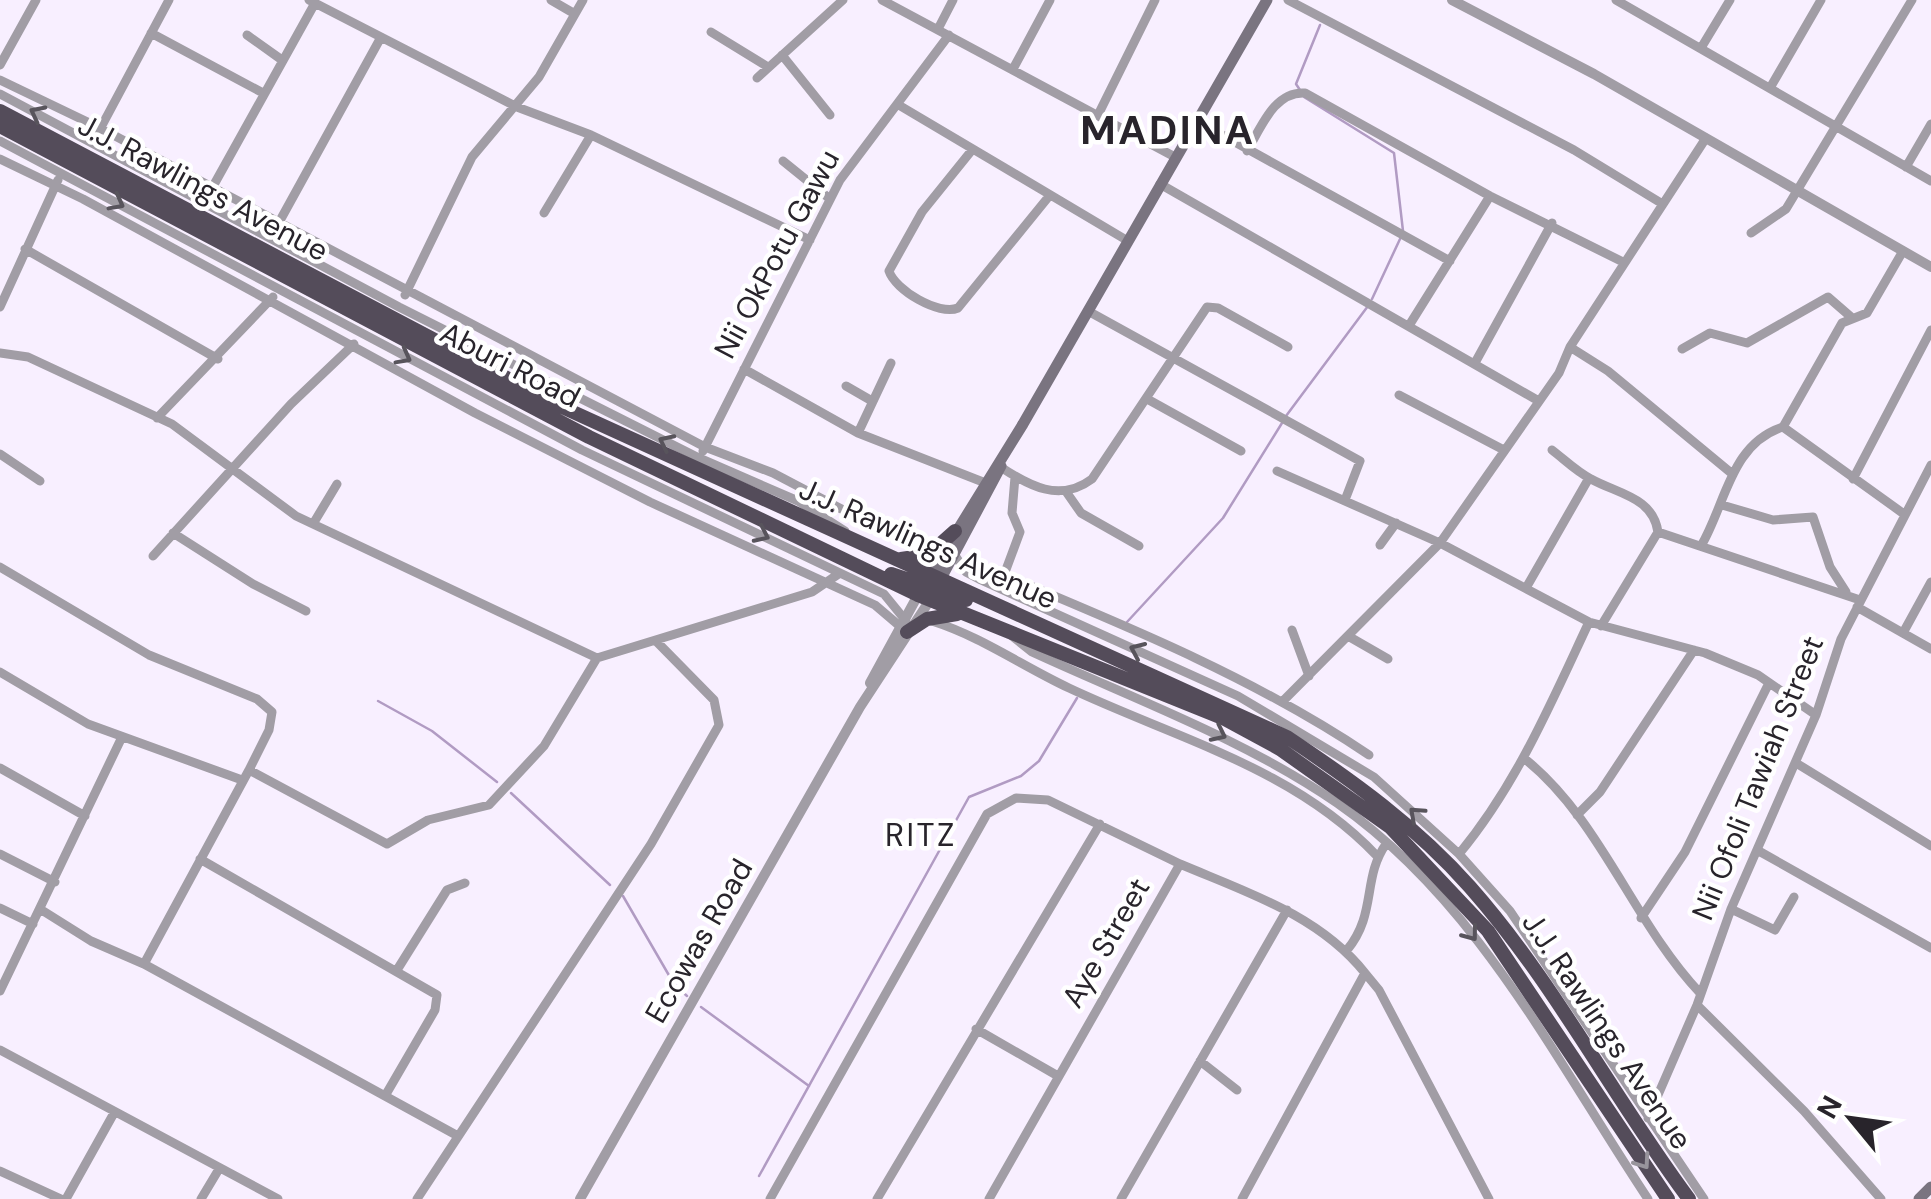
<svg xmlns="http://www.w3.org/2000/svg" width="1931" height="1199" viewBox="0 0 1931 1199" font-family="'DM Sans',sans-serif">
<rect width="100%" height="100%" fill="#f8efff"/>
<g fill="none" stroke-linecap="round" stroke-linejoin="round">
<path stroke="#b19bc3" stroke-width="2.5" d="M1300,90L1296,84L1320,25
M1304,97L1394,153L1403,231
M1372,299L1400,239
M1286,416L1368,306
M1127,622L1223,518L1282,423
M378,701L432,731L497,782
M511,793L610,885
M623,896L674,984L687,996
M701,1007L809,1086
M759,1176L969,797L1021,776L1039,761L1077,698"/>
<path stroke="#a19da5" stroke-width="9" d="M309,0L517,107L591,135L810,240
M551,0L575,14
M882,0L1175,157
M1288,0L1574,150L1661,203
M1616,0L1931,181
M938,29L953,0
M711,32L768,67
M151,33L263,93
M247,35L282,60
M1701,48L1730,0
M782,55L830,115
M0,65L36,0
M1013,69L1050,0
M757,78L843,0
M0,80L100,128L705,447L773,473L927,554
M1770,88L1821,0
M0,94L399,307L699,458L798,501L845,531
M897,104L1128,241
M1099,113L1155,0
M1197,121L1450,261
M99,131L169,0
M0,141L582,450L884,594L906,621
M972,150L922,212L889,271C895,290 939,316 958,308L1050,195
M1247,151C1261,128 1274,91 1305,93L1490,196L1623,262
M0,159L83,199L475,413L650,502L875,605L902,628
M783,161L830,199
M1906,167L1931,124
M1160,184L1537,400
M211,190L315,3
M544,213L591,135
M277,226L380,39
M1751,233L1786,209L1912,0
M25,249L218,359
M405,295L472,157L539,77L583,0
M0,307L58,180
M1088,311L1360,461L1345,500
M1410,324L1490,196
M1570,347L1608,371L1730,472
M1682,349L1710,333L1747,343L1828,297L1851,317
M0,353L28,357L172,424L296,516L597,658L812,592L840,573
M1476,361L1552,223
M744,369L858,433L983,482
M846,386L872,401
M1399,395L1502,449
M1149,400L1241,451
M157,418L273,297
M1783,427L1904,514
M858,433L891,363
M1552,450C1565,460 1577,472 1591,479C1618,494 1653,497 1658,532L1601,626
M703,451L840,180L949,35
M0,454L40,481
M999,466C1029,486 1060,503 1092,479L1207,307L1218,308L1288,347
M1277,471L1440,543L1589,622L1705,653L1758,675L1816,715
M1853,479L1931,330
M1067,493L1081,513L1139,546
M1722,505L1773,520L1813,517L1830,567L1846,592
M313,524L337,484
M1658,532L1860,600
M173,533L253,584L306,611
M1380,545L1396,523
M1701,546C1726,504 1730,444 1783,427L1842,323L1867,313L1903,251
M952,551L966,572L981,580L1238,696L1374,777L1459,854L1510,911L1704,1199
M153,556L291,404L354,344
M0,567L149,655L257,699L272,712L269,730L249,770L144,964
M1004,575L1020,532L1012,513L1015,477
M981,580L1004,575C1129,627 1256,679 1369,755
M1526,588L1589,478
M1857,607L1931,649
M932,621C982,637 1022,666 1069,688C1175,738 1294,768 1377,856
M1292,630L1309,676
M1903,633L1931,582
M1012,636L1032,652C1136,700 1242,738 1337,803C1477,900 1556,1061 1648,1199
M1348,636L1388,659
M0,672L88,724L242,780
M1282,702L1440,543L1559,373L1570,347L1706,138
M1525,759C1601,820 1633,922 1700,993
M1796,763L1931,846
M0,768L85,816
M249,770L387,844L428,820L489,805L544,746L597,658
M1577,815L1600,792L1694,650
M1757,850L1931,948
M0,854L55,882
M1459,854C1517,784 1551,703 1589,622
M200,859L437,995L435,1010L385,1096
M0,908L33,924
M40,909L91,941L144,964L458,1136
M1731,909L1775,930L1794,897
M1641,918L1685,852L1769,683
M1347,950C1377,914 1362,878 1386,844
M397,970L447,890L465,883
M1365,973L1379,990L1489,1199
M0,991L122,737
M1697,1005L1804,1111L1881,1199
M976,1029L1058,1076
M0,1050L278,1199
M1200,1061L1237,1090
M1648,1118L1697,1005L1731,909L1816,715L1841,639L1931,465
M0,1171L61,1199
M66,1199L114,1113
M201,1199L219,1169
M417,1199L651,844L719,725L714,700L657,642
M770,1199L987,814L1016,798L1048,800L1180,864
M877,1199L1100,824
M989,1199L1180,864C1246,892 1319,915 1365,973L1242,1199
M1121,1199L1287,910"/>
<path stroke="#a19da5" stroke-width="10" d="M1452,0L1594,74L1931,267
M870,683L918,595
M580,1199L860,707L930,600"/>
<path stroke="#7a7480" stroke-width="11" d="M928,578L1023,424L1267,0
M937,586L1001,466
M1919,1199L1931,1187"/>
<path stroke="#544c5a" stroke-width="14" d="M0,111L562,407L1287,737C1353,781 1417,827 1470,887C1554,982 1613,1097 1689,1199
M0,126L589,437L918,595L1225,719L1280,749L1390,827L1488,931L1668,1199
M901,559L928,555L955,531
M891,574L924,585L937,581
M918,595L935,590L966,600
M907,632L927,619L957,614"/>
</g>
<defs><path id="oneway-chevron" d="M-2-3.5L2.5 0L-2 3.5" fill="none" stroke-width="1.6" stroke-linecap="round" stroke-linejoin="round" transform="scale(2.5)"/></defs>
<g stroke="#58545c">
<use href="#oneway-chevron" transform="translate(37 113) rotate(-153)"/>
<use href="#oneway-chevron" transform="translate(117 203) rotate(28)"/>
<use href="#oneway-chevron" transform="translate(404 357) rotate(28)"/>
<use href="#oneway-chevron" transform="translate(666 442) rotate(-154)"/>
<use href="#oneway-chevron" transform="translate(762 535) rotate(25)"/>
<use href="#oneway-chevron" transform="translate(1137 650) rotate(-156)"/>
<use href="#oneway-chevron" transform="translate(1219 734) rotate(26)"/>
<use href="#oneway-chevron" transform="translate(1416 814) rotate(-138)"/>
<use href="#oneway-chevron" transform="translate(1471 934) rotate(53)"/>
</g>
<use stroke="#98949c" href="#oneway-chevron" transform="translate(1643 1162) rotate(55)"/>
<g text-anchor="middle" stroke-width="9" stroke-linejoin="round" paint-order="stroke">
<g font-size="30" fill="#28242b" stroke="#fff">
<text transform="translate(203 188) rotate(28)" y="10">J.J. Rawlings Avenue</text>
<text transform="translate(777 254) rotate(-62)" y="10">Nii OkPotu Gawu</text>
<text transform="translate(510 365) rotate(27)" y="10">Aburi Road</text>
<text transform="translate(928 544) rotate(24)" y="10">J.J. Rawlings Avenue</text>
<text transform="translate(1758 778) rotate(-68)" y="10">Nii Ofoli Tawiah Street</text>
<text transform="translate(699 941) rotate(-60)" y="10">Ecowas Road</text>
<text transform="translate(1106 943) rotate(-60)" y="10">Aye Street</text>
<text transform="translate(1607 1031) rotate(56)" y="10">J.J. Rawlings Avenue</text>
</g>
<g font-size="32" letter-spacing="2.5" fill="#28242b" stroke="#fff">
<text x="921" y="846">RITZ</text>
</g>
<g font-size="40" font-weight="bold" letter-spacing="2.5" fill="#28242b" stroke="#fff">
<text x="1168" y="144">MADINA</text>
</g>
</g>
<g transform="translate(1851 1119) rotate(299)" stroke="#ffffff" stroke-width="8" paint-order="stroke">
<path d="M0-8L18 38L0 25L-18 38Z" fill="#28242b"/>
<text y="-15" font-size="28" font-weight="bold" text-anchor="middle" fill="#28242b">N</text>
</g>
</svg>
